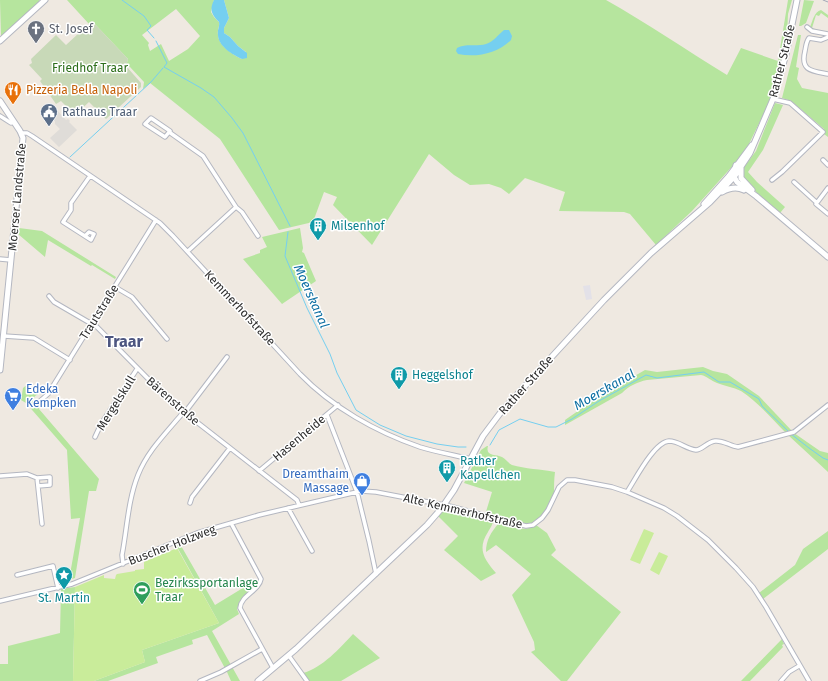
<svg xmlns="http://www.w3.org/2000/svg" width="828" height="681" viewBox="0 0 828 681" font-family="'Fira Sans',sans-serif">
<rect width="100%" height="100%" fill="#efe9e1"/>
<path fill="#e3e1e8" d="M590,285L592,299L586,300L583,286Z"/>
<path fill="#b6e59e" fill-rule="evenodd" d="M0,0H39L40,2L1,37Z
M67,0H214L211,12L214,17L219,22C220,26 217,30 218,35C218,45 233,55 242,59L246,52L238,46L230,37L224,33V28L229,18L224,0H606C647,23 686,50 727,75L741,48L778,61L788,0H792L788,14L787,35L781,63L772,97L748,146L737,161L692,211L656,245L630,214L624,212L559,211L565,192L525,178L509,194L501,188L489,184L470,185L454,175L429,154L372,245L333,205L337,197L324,192L313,222L279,230L220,139L150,83L143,89L144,82L130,67L126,66L128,59L92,21L89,24ZM176,9L200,36L188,49L169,61L161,44L150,51L148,45L149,43L142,35Z
M804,0L814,1L806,23L801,26H799Z
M821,10L828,15V18L821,13L819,16L816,15L812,28L815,29L814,30L811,29L810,27C813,20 814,12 821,10Z
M798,35H801L796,67L799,68L797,79L802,88L828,93V137L824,134V129L791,101L782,98Z
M775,103L783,105L763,150L748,172L757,182L785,207L780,213C769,203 745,185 741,171L756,151Z
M19,228L42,231L116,277L115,279L92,265L91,266L48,240L45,257L18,234Z
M300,228L303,248L302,252L304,253L316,281L282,304L243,259L260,253V250L267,247L262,237Z
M703,367L713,371L727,374L759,396L792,431L786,433C772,419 758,402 741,391C733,387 725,386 717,383C711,381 707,376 701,375L647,380C637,382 629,386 622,393L565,425V420L598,397L645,370L657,372Z
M28,384L40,393L35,396L33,400L41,406L39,409L99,479L96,491H89L75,578L69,580L80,518L71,519L67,450L26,403L21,400L23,388Z
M794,433L820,451L828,453V472L788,435Z
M487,446H488C485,457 496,454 502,457C506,459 508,463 512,465C525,469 541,469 555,472C554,479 554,487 554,493C553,505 537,526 524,525C511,523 498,518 485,515L492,492L464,483L481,450Z
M449,507L493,520C493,525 490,528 488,532C477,549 484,559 496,573L481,581L444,550L458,536L438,516L444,509Z
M499,523C511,526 525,533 536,525L547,533L556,550L551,555L621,612L567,681H561L531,652L535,650L534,642L512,595L531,574L496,545L486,552C486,540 491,532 499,523Z
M828,531V549L763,599L759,593L795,565L803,549Z
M180,544L215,605L256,580L258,583L240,601L237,609L239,614L212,631L240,681H231L227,672L207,635L192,640L193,644L156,657L158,663L108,681H94L145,662L142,650L219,623L176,545Z
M75,587L73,681H0V664H8V646L60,633L61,589Z
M353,634L380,658L341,681H309L303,673C322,668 340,648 353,634Z
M782,639L784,644L782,645L783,647L750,681H741Z"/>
<path fill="#c8d9b8" d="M92,21L128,59L126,66L141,83V87L106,119L89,102L75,115L61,101L56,104L40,81L42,79L29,65L32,63L31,59L56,35L66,45Z"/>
<path fill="#c9ec9a" d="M644,529L654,533L640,564L630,560Z
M177,548L219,623L142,650L145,662L94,681H73L75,587L104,575V578L115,579L116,575L117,574L135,571V570L144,569V562Z
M659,552L668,556L659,575L650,570Z"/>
<path fill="#dfdcd8" d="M55,108L66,120L68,119L70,121L69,122L77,130L59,147L50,138L60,129L55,124V121H53L47,115Z"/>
<path fill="#75cff0" d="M214,0H224L229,18L224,28V33L230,37L238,46L247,53V58L242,59C233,55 218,46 218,35C217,30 220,27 219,22C212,15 209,10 214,0Z
M504,30H509L512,36L511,40C498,53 477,58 458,54L456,51L457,48C466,43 476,47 486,44C493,42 498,35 504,30Z"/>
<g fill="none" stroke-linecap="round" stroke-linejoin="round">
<path stroke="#75cff0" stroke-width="1" d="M122,0L144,16L151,26L147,30L154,38
M156,41L167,63L164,67L201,88L214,97L232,118L243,133L290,226
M70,157L151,82L163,68
M288,232L285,256L307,308L330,354L337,373L356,410L380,425L406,436L437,444L458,447H466
M791,434L809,448L823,458L828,460
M490,445L499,430L520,419L548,427H556L572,419L599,401L646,375L657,378L704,372L719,382H730L759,399L762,406L789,432"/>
<defs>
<path id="street" d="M807,27L812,31L828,34
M828,37L821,40L809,38C806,42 806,46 805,51C800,71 812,71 828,74
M0,116L11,123L14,122
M151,118L170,131L165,137L145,124Z
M169,132L203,156L236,207L242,212L258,236
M21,133H27L32,136L160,223L173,236L300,374C332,407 376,432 420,447C436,452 454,455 471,459
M823,160L828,165
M772,180L782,172L823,132L790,103L773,99
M794,182L816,202
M828,188L816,204L828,214
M85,236L89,232L94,234L91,240L63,222L71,210V203L90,176
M188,251L236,207
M0,259L11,260
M115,287L132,297L167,339
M49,296L54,302L97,327L171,402L297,500L299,505
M4,336L34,338L70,360
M40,401L48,394L156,220
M327,415L357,492L369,541L376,574
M95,437L101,424L137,369
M259,471L338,405
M0,476L27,474L37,478L50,477V485L38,486
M37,478L42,524
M627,492C635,480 654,442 669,441C679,441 686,449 696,450C702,450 707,442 715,441C723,440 730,446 738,447L794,432L828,405
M190,503L192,497L230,448
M288,508L312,551
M231,523L261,579C259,591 241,595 240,608L273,668
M123,564L122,555C127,529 128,500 138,475C147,452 165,434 181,415L186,411L227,357
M17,575L53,566L58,588
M0,601L72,584L197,533L259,515L361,491L376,492L449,506L526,526L533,525L542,518L548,510L559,487L567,480H575L612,487L627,492L664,508L677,516L708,540L736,568L753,587L766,607L809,681
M289,656L307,681
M200,681L221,672L262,649
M781,681L789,672L799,666"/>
<path id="secondary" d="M0,41L45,0
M0,101L20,131L23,138L0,370
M736,165L733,175L737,182L756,196L828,257
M741,167V178L752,190
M722,192C729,188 736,186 744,190
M704,204L729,176L752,145
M258,681L296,649L427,525L441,509L454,490L483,436L501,412L604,300L651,253L710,202L734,177L750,153L773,99L786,54L797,0"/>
</defs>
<use href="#street" stroke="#b4b7c1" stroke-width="5.5"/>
<use href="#secondary" stroke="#b4b7c1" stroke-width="7"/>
<use href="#street" stroke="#fff" stroke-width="3.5"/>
<use href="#secondary" stroke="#fff" stroke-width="5"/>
<path stroke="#a3a6b8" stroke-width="1" d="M823,0L828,2"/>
</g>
<defs>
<symbol id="church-pin" viewBox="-11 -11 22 30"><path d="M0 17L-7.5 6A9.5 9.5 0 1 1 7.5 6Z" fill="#6b7280" stroke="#fff"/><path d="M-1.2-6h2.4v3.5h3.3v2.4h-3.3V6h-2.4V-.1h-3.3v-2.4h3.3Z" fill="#fff"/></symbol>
<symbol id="restaurant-pin" viewBox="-11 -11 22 30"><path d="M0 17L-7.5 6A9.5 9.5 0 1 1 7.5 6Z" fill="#e8710a" stroke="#fff"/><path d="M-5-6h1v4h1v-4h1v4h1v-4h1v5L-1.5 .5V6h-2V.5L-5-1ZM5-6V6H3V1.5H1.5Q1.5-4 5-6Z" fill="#fff"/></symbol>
<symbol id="civic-pin" viewBox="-11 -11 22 30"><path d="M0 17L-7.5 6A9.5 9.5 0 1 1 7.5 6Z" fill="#5c6f8a" stroke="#fff"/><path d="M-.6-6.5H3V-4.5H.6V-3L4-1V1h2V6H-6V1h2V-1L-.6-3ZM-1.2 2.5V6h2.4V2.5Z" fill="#fff"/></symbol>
<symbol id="building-pin" viewBox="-11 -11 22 30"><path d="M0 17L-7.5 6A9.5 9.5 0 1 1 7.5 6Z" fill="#0f9aa8" stroke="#fff"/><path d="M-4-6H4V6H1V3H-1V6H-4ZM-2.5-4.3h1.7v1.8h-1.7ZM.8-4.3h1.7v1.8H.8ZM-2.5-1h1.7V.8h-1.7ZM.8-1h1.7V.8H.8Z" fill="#fff"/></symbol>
<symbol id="supermarket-pin" viewBox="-11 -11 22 30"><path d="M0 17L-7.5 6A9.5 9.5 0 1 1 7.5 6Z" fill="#3f7fe0" stroke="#fff"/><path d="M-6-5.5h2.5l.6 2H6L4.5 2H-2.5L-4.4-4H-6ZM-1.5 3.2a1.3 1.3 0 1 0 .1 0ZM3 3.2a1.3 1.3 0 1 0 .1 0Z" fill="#fff"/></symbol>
<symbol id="shop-pin" viewBox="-11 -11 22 30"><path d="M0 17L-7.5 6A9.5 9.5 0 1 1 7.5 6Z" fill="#3f7fe0" stroke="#fff"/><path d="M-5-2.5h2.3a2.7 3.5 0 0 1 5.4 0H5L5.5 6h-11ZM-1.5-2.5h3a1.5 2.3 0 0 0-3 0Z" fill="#fff"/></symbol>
<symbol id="sight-pin" viewBox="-11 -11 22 30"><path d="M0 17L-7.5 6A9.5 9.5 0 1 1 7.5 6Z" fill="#0f9aa8" stroke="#fff"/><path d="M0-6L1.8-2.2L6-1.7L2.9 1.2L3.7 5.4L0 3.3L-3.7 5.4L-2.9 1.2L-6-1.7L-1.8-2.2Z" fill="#fff"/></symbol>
<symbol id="stadium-pin" viewBox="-11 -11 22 30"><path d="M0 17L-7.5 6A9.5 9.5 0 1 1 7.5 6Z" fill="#2e9e5b" stroke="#fff"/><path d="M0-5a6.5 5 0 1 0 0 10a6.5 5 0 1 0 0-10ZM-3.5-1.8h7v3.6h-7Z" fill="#fff"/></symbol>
</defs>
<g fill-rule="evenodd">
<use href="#church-pin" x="26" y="19" width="20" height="27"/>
<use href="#restaurant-pin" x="3" y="80" width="20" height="27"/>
<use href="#civic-pin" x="39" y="102" width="20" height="27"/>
<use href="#building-pin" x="308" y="216" width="20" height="27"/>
<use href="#building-pin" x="389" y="365" width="20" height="27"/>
<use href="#supermarket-pin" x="3" y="386" width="20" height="27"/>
<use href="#building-pin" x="437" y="458" width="20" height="27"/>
<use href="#shop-pin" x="352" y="471" width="20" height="27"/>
<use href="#sight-pin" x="54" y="565" width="20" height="27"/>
<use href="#stadium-pin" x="132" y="580" width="20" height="27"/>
</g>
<g text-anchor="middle" stroke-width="3" stroke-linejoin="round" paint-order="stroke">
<g font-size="12" fill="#5b616d" stroke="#fff" text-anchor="start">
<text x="49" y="33">St. Josef</text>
</g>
<g font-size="12" fill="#2e2e2e" stroke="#fff">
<text transform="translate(782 61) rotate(-76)" y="4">Rather Straße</text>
<text transform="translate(17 197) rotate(-85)" y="4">Moerser Landstraße</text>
<text transform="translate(240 308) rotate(47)" y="4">Kemmerhofstraße</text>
<text transform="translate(99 312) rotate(-58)" y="4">Trautstraße</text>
<text transform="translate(526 385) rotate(-48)" y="4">Rather Straße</text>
<text transform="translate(173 401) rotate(41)" y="4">Bärenstraße</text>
<text transform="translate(116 403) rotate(-58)" y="4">Mergelskull</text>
<text transform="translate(299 438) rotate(-40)" y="4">Hasenheide</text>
<text transform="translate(463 511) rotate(13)" y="4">Alte Kemmerhofstraße</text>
<text transform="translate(172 545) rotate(-21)" y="4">Buscher Holzweg</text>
</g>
<g font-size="12" fill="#2c6e1b" stroke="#fff">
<text x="90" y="72">Friedhof Traar</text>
</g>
<g font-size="12" fill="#c56008" stroke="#fff" text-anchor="start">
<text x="26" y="94">Pizzeria Bella Napoli</text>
</g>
<g font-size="12" fill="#4e5e75" stroke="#fff" text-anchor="start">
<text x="62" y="116">Rathaus Traar</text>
</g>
<g font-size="12" fill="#0d838f" stroke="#fff" text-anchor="start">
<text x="331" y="230">Milsenhof</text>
<text x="412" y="379">Heggelshof</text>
<text x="460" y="465">Rather<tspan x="460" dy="14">Kapellchen</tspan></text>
<text x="64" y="602" text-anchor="middle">St. Martin</text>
</g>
<g font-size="12" fill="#366cbe" stroke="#fff" text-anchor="start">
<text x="26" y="393">Edeka<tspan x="26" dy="14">Kempken</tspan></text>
<text x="349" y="478" text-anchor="end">Dreamthaim<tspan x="349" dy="14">Massage</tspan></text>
</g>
<g font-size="12" fill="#27864d" stroke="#fff" text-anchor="start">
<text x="155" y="587">Bezirkssportanlage<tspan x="155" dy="14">Traar</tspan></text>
</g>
<g font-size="13" font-style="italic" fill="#0d6fa3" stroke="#fff">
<text transform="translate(312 296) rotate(66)" y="5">Moerskanal</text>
<text transform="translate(604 389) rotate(-30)" y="5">Moerskanal</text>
</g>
<g font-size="16" font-weight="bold" fill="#4d5680" stroke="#fff">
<text x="124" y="347">Traar</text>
</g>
</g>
</svg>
